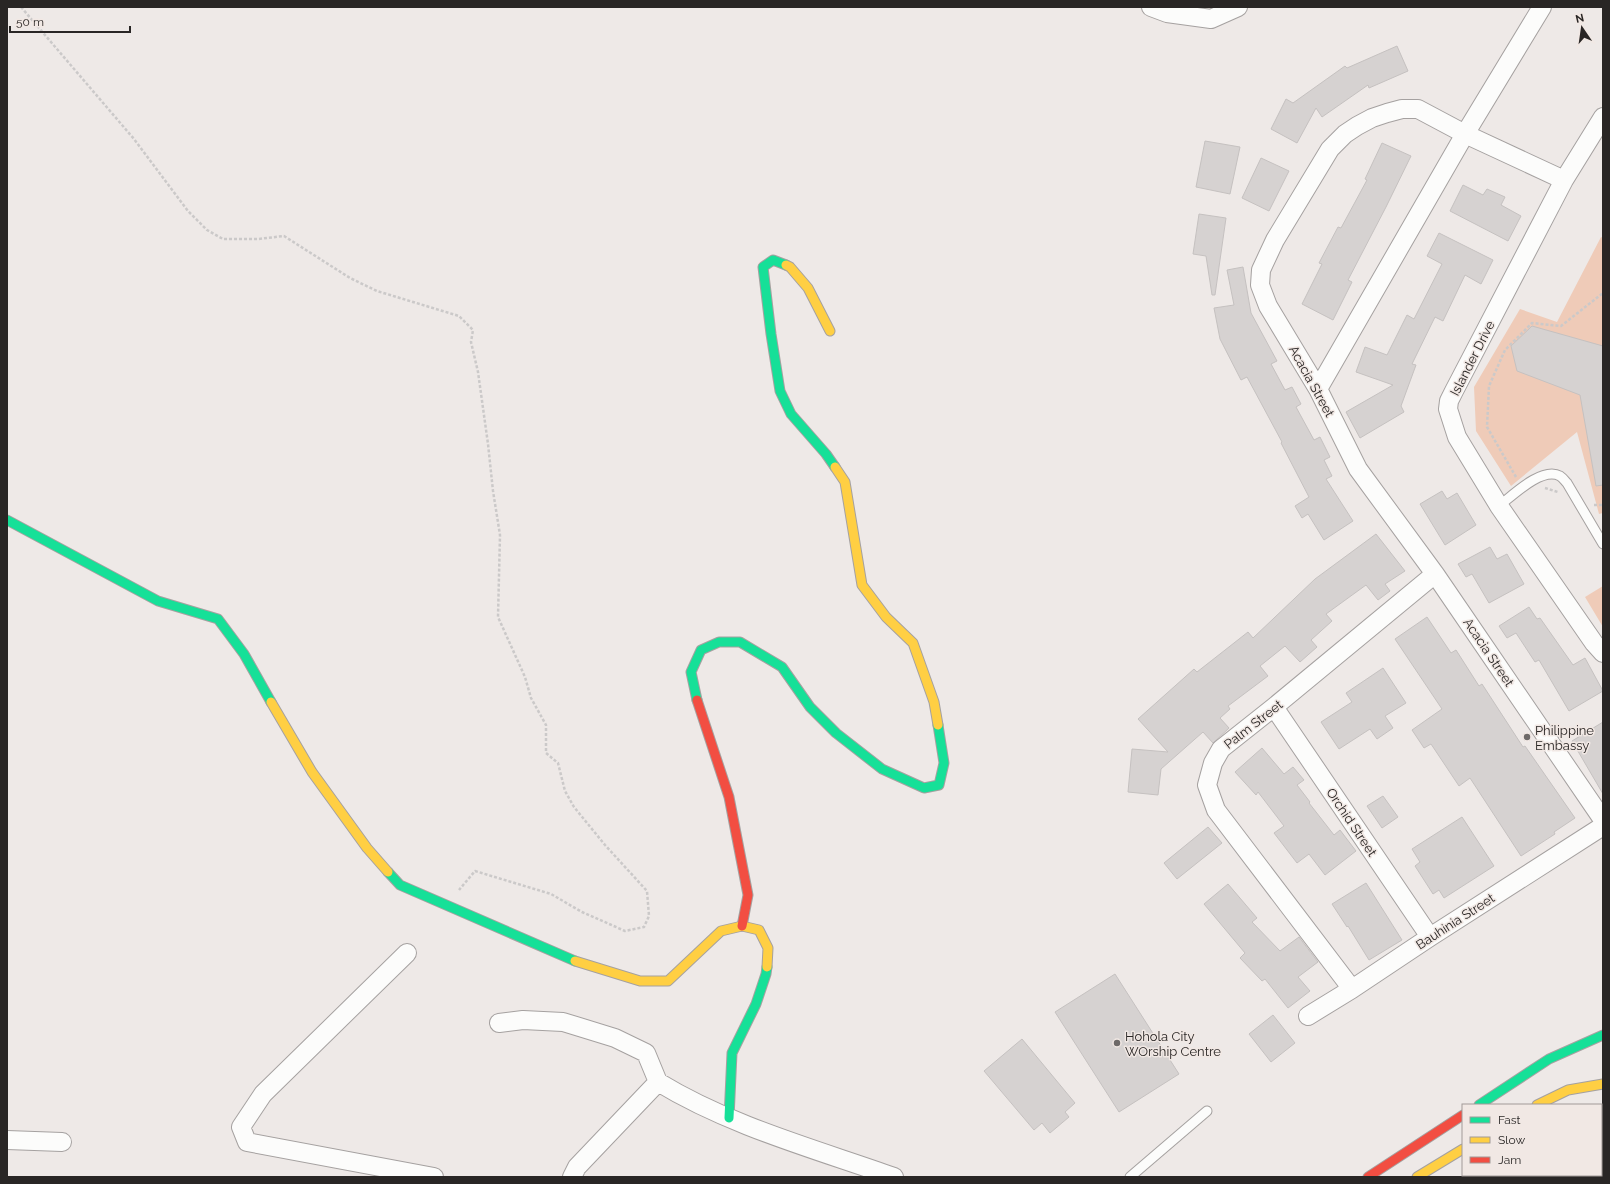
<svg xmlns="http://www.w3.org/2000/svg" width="1610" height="1184" viewBox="0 0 1610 1184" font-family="Raleway,sans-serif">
<rect width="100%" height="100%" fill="#eee9e7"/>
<path fill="#efcbb8" d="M1601,237L1603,238V513L1599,514L1577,432L1511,486L1476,431L1474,387L1520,309L1557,322Z
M1603,586V627L1585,597Z"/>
<path fill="#d6d2d1" stroke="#c5c1c0" d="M1397,46L1408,71L1369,88L1368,85L1322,117L1316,108L1297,143L1271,129L1286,99L1293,103L1345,66L1347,68Z
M1205,141L1240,147L1230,194L1196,187Z
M1382,143L1411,156L1386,207L1348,280L1352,282L1333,320L1302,304L1322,264L1319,263L1338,227L1341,228L1367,180L1365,179Z
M1261,158L1289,171L1269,211L1242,198Z
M1463,185L1483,195L1487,189L1505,197L1501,205L1521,216L1508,241L1450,211Z
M1199,214L1226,218L1215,295H1212L1206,256L1193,254Z
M1439,233L1493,260L1481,284L1465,275L1443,321L1435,317L1412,364L1416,365L1401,406L1404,412L1360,438L1346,412L1393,385L1356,372L1365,347L1387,355L1407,315L1414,319L1442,264L1427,256Z
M1243,267L1251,313L1277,361L1271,364L1285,390L1292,387L1301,404L1296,407L1314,440L1320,437L1330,457L1324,460L1332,476L1326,479L1353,521L1324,540L1308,514L1302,518L1295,506L1309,497L1281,443L1282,442L1247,377L1241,380L1220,339L1214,308L1234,305L1227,270Z
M1532,326L1603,346V485L1596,486L1580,395L1517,371L1511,346Z
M1442,491L1447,499L1457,493L1476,525L1445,545L1420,504Z
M1376,534L1405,571L1385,584L1390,591L1378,600L1366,585L1326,614L1332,621L1311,640L1317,647L1300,662L1285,646L1260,666L1268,676L1228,706L1230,709L1220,718L1229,728L1213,743L1203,732L1161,769L1158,795L1128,792L1132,749L1168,752L1138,719L1194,669L1197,672L1248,632L1253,638L1315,579Z
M1490,547L1497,559L1507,554L1524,584L1489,603L1472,574L1466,577L1458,564Z
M1529,607L1537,619L1540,618L1573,665L1585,658L1603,691L1569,711L1539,660L1535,662L1516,633L1507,638L1499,626Z
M1427,617L1451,653L1456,650L1479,686L1482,684L1523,747L1525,746L1575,818L1554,832L1555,834L1521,856L1470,778L1459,786L1431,744L1424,748L1412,730L1442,709L1395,639Z
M1383,668L1406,703L1385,716L1393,728L1377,739L1370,729L1339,749L1321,722L1352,702L1346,693Z
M1603,722V794L1572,741Z
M1262,748L1284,774L1293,767L1304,780L1297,785L1310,802L1309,803L1334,835L1340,830L1356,851L1325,875L1309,854L1297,863L1274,833L1284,826L1258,792L1256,795L1235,772Z
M1383,796L1398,817L1382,828L1367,806Z
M1462,817L1494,866L1444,898L1439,890L1433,894L1415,866L1420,862L1412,849Z
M1208,827L1222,843L1177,879L1164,863Z
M1366,883L1402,940L1369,960L1348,926L1347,927L1332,904Z
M1228,884L1257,918L1252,922L1280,951L1299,937L1318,962L1298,977L1310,991L1288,1008L1265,979L1262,981L1240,958L1245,953L1204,904Z
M1115,974L1179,1074L1119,1112L1055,1012Z
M1273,1015L1295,1043L1271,1062L1249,1034Z
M1022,1039L1075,1103L1065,1112L1069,1117L1050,1133L1042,1123L1034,1130L984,1071Z"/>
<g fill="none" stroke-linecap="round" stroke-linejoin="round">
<defs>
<path id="lane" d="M1499,506C1512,496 1542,466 1560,476C1563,478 1565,481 1567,483L1603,544
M1130,1177L1207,1111
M1488,1177L1491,1175
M1530,1177V1175"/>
<path id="street" d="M1151,7L1167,13L1211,19L1238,7
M1603,117L1564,180L1454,391L1449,401L1448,409L1457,437L1499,506L1594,643L1603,653
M1564,180L1465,134L1418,109H1402L1387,113L1372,118L1357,126L1345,134L1330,149L1275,240L1261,270L1260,285L1268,306L1318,389L1358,469L1435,574L1603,820
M1318,389L1465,134L1542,7
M1274,707L1430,937
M407,953L263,1094L241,1127L247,1142L434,1177
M1352,989L1216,810L1207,785L1213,763L1221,749L1274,707L1435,574
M1308,1016L1352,989L1430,937L1603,826
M499,1023L523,1020L563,1022L615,1038L646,1053L658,1082
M7,1140L62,1142
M572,1177L577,1167L658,1082C730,1126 815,1149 894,1177"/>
<path id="fast" d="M786,265L773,260L763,267L771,334L780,391L791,414L826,454L835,467
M7,520L158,601L218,619L244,654L271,702
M697,700L691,672L701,650L719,642H740L782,667L810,707L836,733L882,769L924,788L939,785L944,763L938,725
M388,872L400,885L575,961
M1479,1105L1549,1059L1603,1035
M729,1118L732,1053L756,1004L766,974L767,967"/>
<path id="slow" d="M786,265L790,267L808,288L830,331
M835,467L845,482L862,585L886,617L913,643L934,702L938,725
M271,702L312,772L367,848L388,872
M575,961L640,981H668L721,931L742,926L759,930L768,948L767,967
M1537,1105L1568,1090L1603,1084
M1417,1177L1463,1149"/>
<path id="jam" d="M697,700L729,797L748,895L742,926
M1368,1177L1463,1115"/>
</defs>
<use href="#lane" stroke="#a5a1a0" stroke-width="11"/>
<use href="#street" stroke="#a5a1a0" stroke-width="20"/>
<use href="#fast" stroke="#a5a1a0" stroke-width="11"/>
<use href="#slow" stroke="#a5a1a0" stroke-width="11"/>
<use href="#jam" stroke="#a5a1a0" stroke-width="11"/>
<path stroke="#cbc9c9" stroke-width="2.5" stroke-dasharray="3 2" stroke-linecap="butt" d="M21,7L134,139L188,211L207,230L223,239H258L284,236L350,278L377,291L459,316L473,330L471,342L478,372L488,444L493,491L500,535L498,617L525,677L531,698L546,725V753L558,763L565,791L574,807L605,845L647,891L649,916L644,927L625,931L582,912L551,894L475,871L459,890
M1516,477L1487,427L1489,386L1505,350L1532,323L1561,326L1603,293
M1545,488L1558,492
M1594,505H1603"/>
<use href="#lane" stroke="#fcfcfb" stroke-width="9"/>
<use href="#street" stroke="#fcfcfb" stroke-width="18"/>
<use href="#fast" stroke="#16e098" stroke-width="9"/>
<use href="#slow" stroke="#ffcf43" stroke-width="9"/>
<use href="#jam" stroke="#f24e42" stroke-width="9"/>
</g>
<g fill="#6e6a69" stroke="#f1e8e4" stroke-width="1.5">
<circle cx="1527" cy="737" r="4"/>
<circle cx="1117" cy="1043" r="4"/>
</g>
<g text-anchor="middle" stroke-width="3" stroke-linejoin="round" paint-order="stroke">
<g font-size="13" fill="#292625" stroke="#f1e8e4">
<text transform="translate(1472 358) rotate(-63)" y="5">Islander Drive</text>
<text transform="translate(1312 381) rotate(61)" y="5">Acacia Street</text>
<text transform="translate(1489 652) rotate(56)" y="5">Acacia Street</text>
<text transform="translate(1253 724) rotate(-38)" y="5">Palm Street</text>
<text transform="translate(1352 822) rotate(56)" y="5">Orchid Street</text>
<text transform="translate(1455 921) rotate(-33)" y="5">Bauhinia Street</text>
</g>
<g font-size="13" fill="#292625" stroke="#f1e8e4" text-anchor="start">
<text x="1535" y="735">Philippine<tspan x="1535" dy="15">Embassy</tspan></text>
<text x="1125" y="1041">Hohola City<tspan x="1125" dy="15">WOrship Centre</tspan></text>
</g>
</g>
<rect width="1610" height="1184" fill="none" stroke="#292625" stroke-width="16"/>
<rect x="1462" y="1104" width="140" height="72" fill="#f1e8e4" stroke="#a19a98"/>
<rect x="1470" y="1117" width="20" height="6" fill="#16e098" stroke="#a19a98"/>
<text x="1498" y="1124" font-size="12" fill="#292625">Fast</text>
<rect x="1470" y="1137" width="20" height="6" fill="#ffcf43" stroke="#a19a98"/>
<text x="1498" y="1144" font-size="12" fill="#292625">Slow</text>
<rect x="1470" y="1157" width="20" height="6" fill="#f24e42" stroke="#a19a98"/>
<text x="1498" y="1164" font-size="12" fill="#292625">Jam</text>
<g transform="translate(1582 28) rotate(347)" stroke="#f1e8e4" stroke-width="3" paint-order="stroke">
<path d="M0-3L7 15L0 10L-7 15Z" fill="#292625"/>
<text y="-6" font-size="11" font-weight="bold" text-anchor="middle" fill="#292625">N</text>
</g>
<path d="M10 26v6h120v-6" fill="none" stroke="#292625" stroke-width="2"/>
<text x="16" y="26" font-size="12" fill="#292625" stroke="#f1e8e4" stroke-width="3" paint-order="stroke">50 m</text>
</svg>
